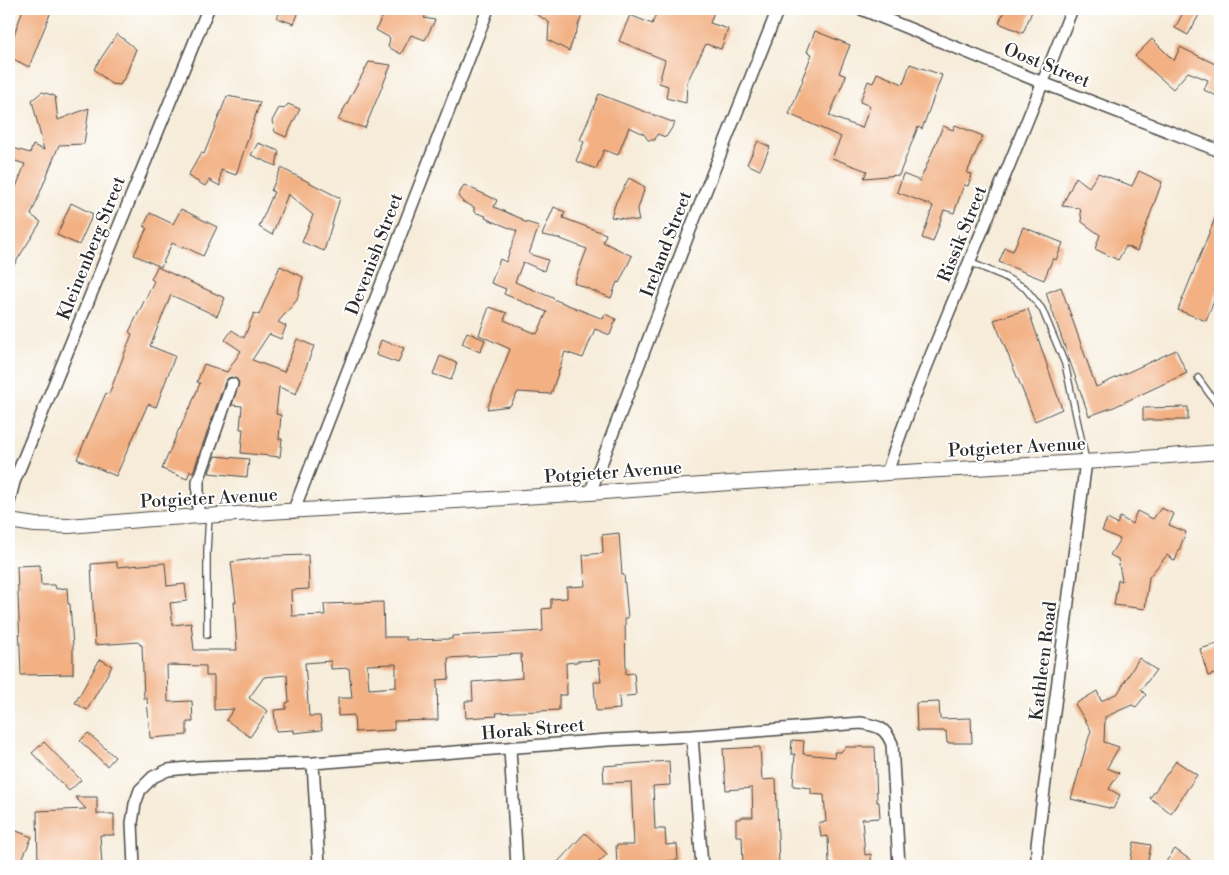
<svg xmlns="http://www.w3.org/2000/svg" width="1229" height="875" viewBox="0 0 1229 875" font-family="'Libre Bodoni',serif">
<rect width="100%" height="100%" fill="#fff"/>
<filter id="ink" filterUnits="userSpaceOnUse"><feTurbulence type="fractalNoise" baseFrequency=".02" numOctaves="2"/><feDisplacementMap in="SourceGraphic" scale="10" xChannelSelector="R" yChannelSelector="G"/><feConvolveMatrix kernelMatrix="1 2 1 2 8 2 1 2 1" color-interpolation-filters="sRGB"/></filter>
<filter id="wash" filterUnits="userSpaceOnUse"><feTurbulence type="fractalNoise" baseFrequency=".0096" numOctaves="4" result="noise"/><feDisplacementMap in="SourceGraphic" scale="20" xChannelSelector="R" yChannelSelector="G"/><feGaussianBlur stdDeviation="1.12" result="paint"/><feColorMatrix in="noise" values="0 0 0 0 0 0 0 0 0 0 0 0 0 0 0 0 0 1.4 0 .05"/><feComposite in="paint" operator="in"/></filter>
<g filter="url(#wash)">
<rect width="100%" height="100%" fill="#f6ecd9"/>
<g id="blocks">
<path fill="#f2b083" fill-rule="evenodd" d="M23,9H52L29,67L9,57V50Z
M281,9H300L294,24L277,18Z
M385,9H429L424,18L435,20L425,40L411,35L401,54L388,47L390,38L376,30Z
M528,9H571L582,15L569,51L548,40L549,22Z
M658,9H715L710,23L728,29L721,49L706,44L687,82L686,103L666,98L668,86L659,83L665,60L619,41L630,15L652,24Z
M1005,9H1033L1023,33L999,23Z
M1185,9L1199,15L1188,35L1175,28Z
M815,31L850,45L839,73L846,76L829,116L862,128L870,106L860,102L868,81L873,83L877,73L903,84L910,64L942,75L922,129L918,127L899,175L864,178L867,171L832,158L841,137L789,114L803,80L802,79L812,54L807,52Z
M117,34L136,49L126,75L120,85L111,84L94,69Z
M1152,39L1174,61L1180,47L1215,64L1220,52V88L1217,96L1204,90L1208,80L1188,72L1173,89L1135,56Z
M369,62L391,65L365,128L338,120Z
M42,92L55,96L58,120L89,108L84,144L59,145L31,215L41,222L9,273V205L25,164L9,159V147L30,153L33,145L44,150L32,100Z
M599,94L622,103L675,123L666,137L657,134L655,140H648L644,134L629,127L618,155L604,150L596,169L576,161L584,142L580,140Z
M227,96L260,102L236,175L221,170L220,186L209,180L205,186L188,176L201,153L204,154Z
M288,104L300,109L286,137L275,132L272,121L279,108L284,109Z
M955,125L983,136L967,173L972,174L968,186L964,185L954,213L944,210L933,242L922,238L933,206L897,192L903,174L920,181L943,126L953,130Z
M758,141L770,147L760,170L747,164Z
M258,143L279,151L276,166L251,155Z
M281,168L340,198L324,251L302,242L313,215L288,194L272,235L259,227L274,192L271,191Z
M1139,171L1162,182L1137,251L1126,246L1118,260L1095,249L1100,235L1082,222L1080,208L1062,206L1076,177L1089,187L1098,173L1132,186Z
M629,178L645,187L637,212L639,221L611,217L616,202Z
M464,185L497,200L494,207L522,219V221L539,226L529,254L548,260L544,271L523,262L515,282L553,298V299L603,319L605,314L616,319L610,335L595,329L583,358L565,352L551,394L518,392L510,406L487,409L510,349L479,335L489,307L507,313L504,320L537,334L547,312L504,294L506,289L491,283L500,259L506,262L517,231L485,218L486,216L474,212V207L463,202L458,196Z
M71,203L93,214L79,245L57,235Z
M1220,206V286L1206,321L1178,310Z
M554,207L565,212L563,218L606,234L603,242L632,256L619,283L617,282L611,298L574,283L587,249L558,238L542,235Z
M181,209L217,227L203,256L183,246L182,248L172,243L161,267L134,255L147,228L144,226L150,213L173,224Z
M1023,227L1063,243L1056,260L1053,258L1044,280L999,262L1005,248L1013,251Z
M280,266L303,277L297,300L278,322L286,326L281,339L269,334L252,360L284,372L297,339L314,346L296,394L279,387L276,414L281,415L279,439H282L280,457L241,453L243,429H240L242,406L232,405L239,383L237,379L231,377L228,378L225,382L193,472L190,471L187,479L162,469L179,429H180L189,408H190L200,383L197,382L204,364L227,372L241,351L225,340L232,330L244,338L254,313L259,315Z
M157,267L225,298L217,316L171,295L150,346L175,356L156,407L148,404L116,476L77,459L106,393L109,394L132,334L129,332L154,281L151,279Z
M1061,287L1096,387L1176,350L1187,373L1114,407L1089,416L1046,293Z
M1028,309L1062,409L1035,421L994,320Z
M467,332L485,340L480,352L462,344Z
M381,340L404,348L398,363L376,355Z
M440,356L457,363L451,380L433,374Z
M1188,407V420H1143V408Z
M215,456L249,459L247,477L209,473Z
M1161,508L1174,514L1169,525L1186,532L1175,561L1167,555L1149,577L1145,609L1114,605L1118,580L1122,581L1118,559L1110,555L1120,539L1102,531L1107,519L1117,524L1120,517L1132,524L1137,511L1153,519Z
M619,533L622,575H624L628,618H625L626,674L634,673L636,695L619,697L620,709L596,711L594,682H601L599,660L577,661V662L566,663L567,695H559V710L496,713L497,716L466,718L465,701H473L472,682L522,678L521,654L448,658L449,679L437,680L438,720L394,721V730L355,732L354,715L338,716V698H352L349,668L331,669V661L305,663L309,716H320L322,730L294,733V730L276,731L274,710L286,709V703L289,702L287,675L264,677L249,698L268,711L250,737L226,720L234,709L214,710V676H206V666L167,665L168,702L192,701L193,722H187V735L150,738L147,698L144,699L142,645H140L139,642L95,645L91,564L117,562V567L165,563L167,586L185,584L187,601L170,603L173,625L191,623L194,650H237L234,602H236L231,562L276,556L308,555L309,589L291,590L292,616L325,615L324,604L383,602L384,637H406V640L452,639V636L543,631L542,609L551,608V599L567,598V587L585,586L583,555L603,553L602,535ZM396,664V687L369,689L367,665Z
M40,565L41,585H55L56,589L67,588L68,604H70L73,647V674L21,675L17,566Z
M1220,643V672L1208,676L1200,649Z
M1139,658L1156,670L1141,690L1146,695L1136,707L1132,705L1105,717L1104,742L1119,747L1107,768L1119,773L1109,789L1120,795L1113,809L1071,799L1091,730L1075,704L1097,691L1101,701L1118,693Z
M100,659L112,666L87,710L75,703Z
M939,702L940,719L971,718L972,743H947L946,731H917L916,703Z
M88,733L115,757L107,766L80,741Z
M792,740L804,741L803,754L835,757L834,752H841L845,747H875L877,802H879L880,818L862,819L865,855L871,854V866H832V864L829,863L828,836L821,837L819,822H826L824,795L811,794V788L793,786L795,754H791Z
M44,742L81,780L69,791L32,753Z
M760,747L762,780L776,779L779,866H743L742,836H736V819H741V817H753L752,788L726,790L723,749Z
M669,761L670,785L653,786L655,829H665L666,845L677,844L678,860L667,861V866H617L616,845H634L631,782L604,783L603,766Z
M1176,761L1197,775L1171,813L1150,798Z
M75,797H97V814H114V835H100L102,866H38L37,811L86,809Z
M9,828L32,837L19,866H9Z
M585,833L607,854L595,866H554Z
M1134,842L1151,845L1147,866L1130,864Z
M1175,849L1199,866H1163Z"/>
</g>
</g>
<g filter="url(#ink)">
<use href="#blocks" fill-opacity="0" stroke="#494845" stroke-width="1"/>
<g fill="none" stroke-linecap="round" stroke-linejoin="round">
<defs>
<path id="service" d="M969,262L1003,276L1025,288L1042,309L1065,364L1086,461
M1198,378L1216,403L1220,412
M207,635V551L209,516"/>
<path id="minor" d="M861,9L1043,83L1220,151
M887,473C909,406 937,341 964,275C1000,187 1037,98 1072,9
M590,493L690,230L778,9
M9,502L14,482L208,9
M293,512L488,9
M198,517V481L232,384
M692,736L702,866
M510,749L517,866
M313,763L319,866
M134,866L132,823L135,804L140,790L153,777L168,770L198,767L313,763L608,740L692,736L861,723C878,726 885,727 892,744L899,866
M1037,866V845L1086,461"/>
<path id="tertiary" d="M9,521L35,525L69,526L152,519L590,493L730,483L863,475L887,473L1118,460L1220,452"/>
</defs>
<use href="#service" stroke="#494845" stroke-width="8"/>
<use href="#minor" stroke="#494845" stroke-width="14"/>
<use href="#tertiary" stroke="#494845" stroke-width="16"/>
<use href="#service" stroke="#fff" stroke-width="5.5"/>
<use href="#minor" stroke="#fff" stroke-width="11"/>
<use href="#tertiary" stroke="#fff" stroke-width="14"/>
</g>
</g>
<g text-anchor="middle" stroke-width="4" stroke-linejoin="round" paint-order="stroke">
<g font-size="18" fill="#2b2b2b" stroke="#fff">
<text transform="translate(1047 65) rotate(22)" y="6">Oost Street</text>
<text transform="translate(962 234) rotate(-68)" y="6">Rissik Street</text>
<text transform="translate(666 244) rotate(-69)" y="6">Ireland Street</text>
<text transform="translate(91 248) rotate(-68)" y="6">Kleinenberg Street</text>
<text transform="translate(374 254) rotate(-69)" y="6">Devenish Street</text>
<text transform="translate(1017 447) rotate(-3)" y="6">Potgieter Avenue</text>
<text transform="translate(613 472) rotate(-4)" y="6">Potgieter Avenue</text>
<text transform="translate(209 498) rotate(-3)" y="6">Potgieter Avenue</text>
<text transform="translate(1043 661) rotate(-83)" y="6">Kathleen Road</text>
<text transform="translate(533 729) rotate(-5)" y="6">Horak Street</text>
</g>
</g>
<rect width="1229" height="875" fill="none" stroke="#fff" stroke-width="30"/>
</svg>
